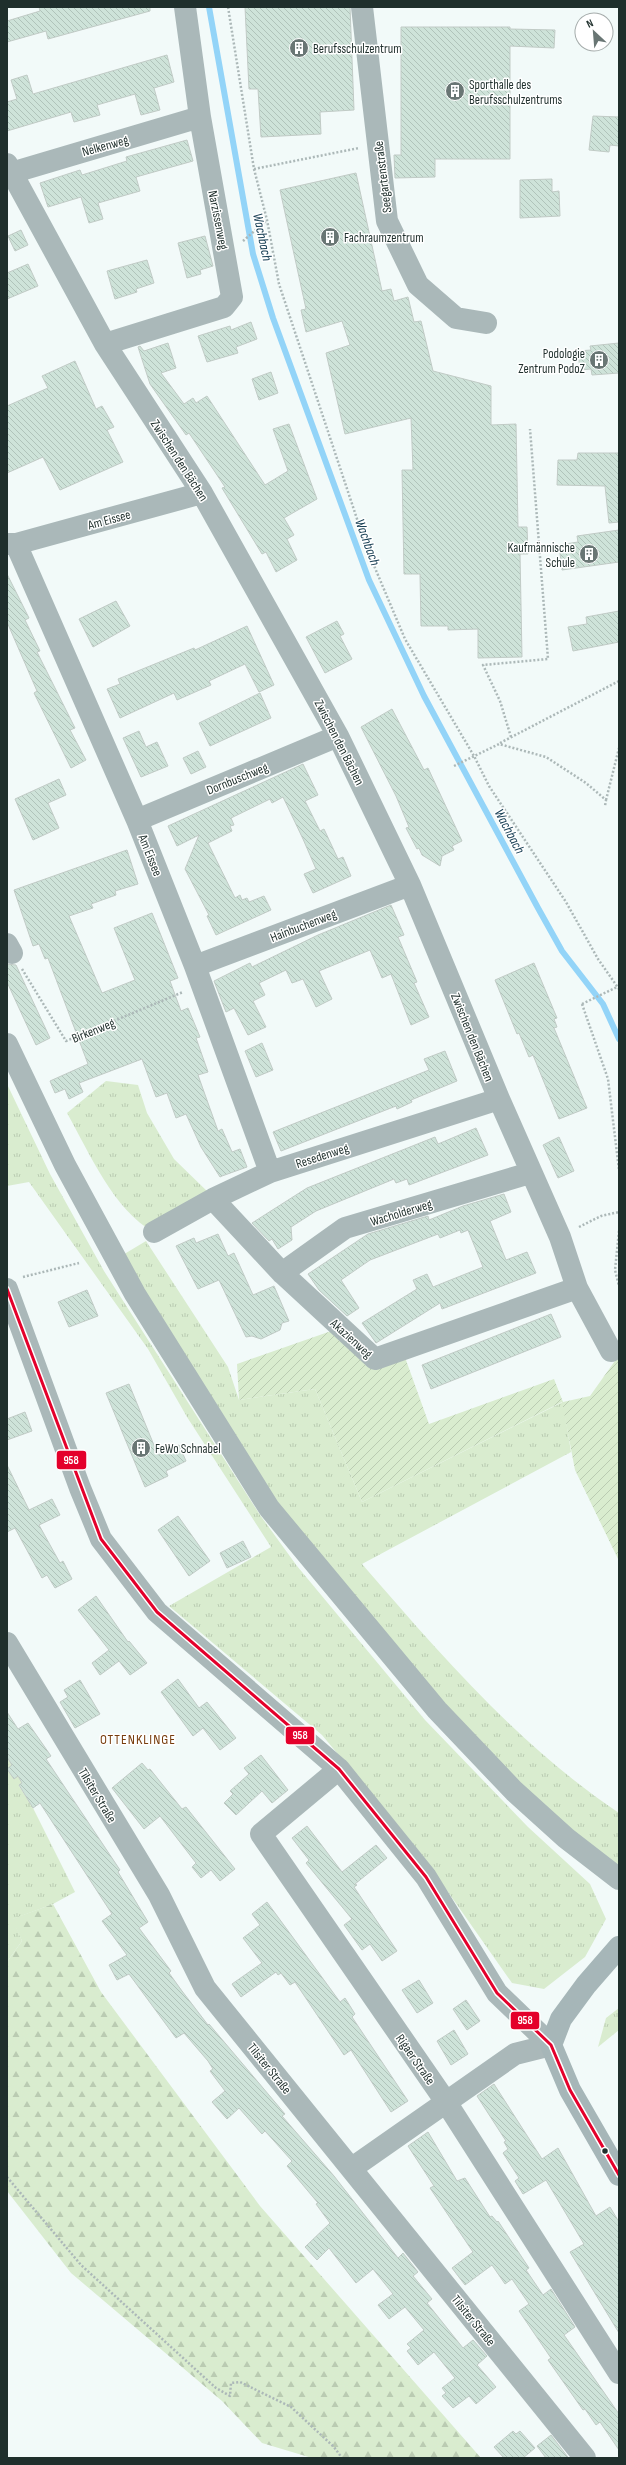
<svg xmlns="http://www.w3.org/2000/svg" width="626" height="2465" viewBox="0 0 626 2465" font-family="'Sofia Sans Condensed',sans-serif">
<defs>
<pattern id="grass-tufts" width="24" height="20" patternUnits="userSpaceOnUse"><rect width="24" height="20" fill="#d9eccf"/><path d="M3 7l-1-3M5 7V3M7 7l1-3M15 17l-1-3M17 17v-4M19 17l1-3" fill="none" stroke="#bacbb2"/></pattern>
<pattern id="forest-firs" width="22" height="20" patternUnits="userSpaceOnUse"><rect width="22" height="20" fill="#d9eccf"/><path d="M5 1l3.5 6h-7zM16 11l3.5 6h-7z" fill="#bacbb2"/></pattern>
<pattern id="garden-furrows" width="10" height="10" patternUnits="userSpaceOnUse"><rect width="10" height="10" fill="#d9eccf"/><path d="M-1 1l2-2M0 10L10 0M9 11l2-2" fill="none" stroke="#bacbb2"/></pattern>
<pattern id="building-back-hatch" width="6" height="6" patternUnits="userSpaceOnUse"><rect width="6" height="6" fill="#cee3d9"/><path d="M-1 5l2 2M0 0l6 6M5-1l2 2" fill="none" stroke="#b0c3ba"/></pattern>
</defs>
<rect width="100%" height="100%" fill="#f2faf9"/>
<path fill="url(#grass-tufts)" d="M106,1081L138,1085L147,1113L174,1159L210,1194L154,1232C114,1211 89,1152 67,1113Z
M7,1084L50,1174L104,1271L260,1515L297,1566L425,1720L528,1827L590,1884L606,1919L585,1957L544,1989L512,1983L422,1855L322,1735L169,1606L271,1547L187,1417L148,1349L29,1182L7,1186Z
M146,1241L228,1367L239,1400L315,1389L362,1502L563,1402L571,1452L362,1564C441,1655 519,1746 619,1813V1879L566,1838L299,1542L116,1259Z
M7,1757L22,1783L19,1786L33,1808L75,1892L53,1904L13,1919L22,1941L7,1962Z
M619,2008V2030L598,2047L606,2018Z"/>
<path fill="url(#forest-firs)" d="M53,1904L101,1992L260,2206L481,2458H312L262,2443L222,2401L71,2273L7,2191V1962L22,1941L12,1919Z"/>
<path fill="url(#garden-furrows)" d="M334,1330L375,1359L402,1349L429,1424L554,1379L563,1402L590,1396L617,1358L619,1360V1561L575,1470L562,1402L362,1502L315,1389L239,1400L237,1364Z"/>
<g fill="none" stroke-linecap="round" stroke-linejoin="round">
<path stroke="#93d4f8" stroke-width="6" d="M209,7L253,254L273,318L369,580L424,696L538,908L562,951L603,1004L619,1039"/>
</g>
<path fill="url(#building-back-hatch)" stroke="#c1cbc6" d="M39,7H150V11L48,39L46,31L7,42V21L40,11Z
M245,7H350L354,110L320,112L321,134L261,137L258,89H249Z
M401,27H510V29L555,30L554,48L510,46V159H435V177L395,178L394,155H401Z
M167,55L174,82L154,88L160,110L141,115L135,94L97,105L100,115L74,122L71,112L7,131V102L17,99L11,80L27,75L33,94Z
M593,116L619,117V146L610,145L609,152L589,150Z
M187,140L193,161L136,177L140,191L98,203L103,219L89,223L81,197L48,207L40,183L80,170L82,175L127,161L126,157Z
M356,173L382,291L391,289L394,301L408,297L414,322L421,321L433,371L491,386V425L516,424L518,527H527L528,554H520L522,657L478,658V629L448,630V626H421L420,574H404L402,470H413L411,418L345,434L326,353L350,345L342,321L306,332L301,310L306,309L280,190Z
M552,179V192L559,191L560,216L520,218V180Z
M21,230L28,245L15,251L8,236Z
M205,236L213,266L200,270L201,274L187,278L178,243Z
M147,260L154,283L136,289L137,292L115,299L107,271Z
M28,264L38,286L7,299V273Z
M251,322L257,339L236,347L238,353L207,362L198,336L230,326L231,330Z
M168,343L176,368L161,373L184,404L193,398L196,403L207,396L265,485L288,471L273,429L289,424L317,499L284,518L294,535L287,539L297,560L276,572L266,552L262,554L222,488L225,487L189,433L186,435L150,384L138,347L140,346L144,351Z
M619,343V373L592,375L591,369L580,370L578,351L591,350L590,346Z
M75,361L96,409L102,406L114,427L107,430L123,462L60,490L43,457L7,473V406L48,388L42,376Z
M271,372L278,393L259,400L252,379Z
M578,453H619V522L609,523L605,486L557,485L558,460H577Z
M619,530V562L562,570L559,545L578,542L577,536Z
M7,574L29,618L25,620L40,651L37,652L75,728L70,730L86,760L71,768L34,693L37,691L7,622Z
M116,601L130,626L93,647L79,619Z
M619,611V642L573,651L568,627L587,624L586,617Z
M337,621L344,634L340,636L352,659L325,673L306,637Z
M247,626L274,685L259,692L245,664L209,681L211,685L177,700L174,693L120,718L107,689L120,684L118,679L194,648L195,650Z
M260,693L271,718L210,746L199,723Z
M392,709L424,770L428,768L462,841L452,846L454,850L442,856L440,866L422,855L419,848L417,849L406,828L409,827L396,796L361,727Z
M139,731L146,747L157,742L168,766L141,777L123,738Z
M198,751L206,767L191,774L183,758Z
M303,764L318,795L305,801L320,831L324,829L338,859L343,857L351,876L313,893L304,874L316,869L303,839L283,797L272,803L270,799L231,818L234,825L230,826L232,831L208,843L235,898L240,895L242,900L247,898L249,902L264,896L271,910L216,935L207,916L209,915L185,869L199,835L177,846L168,826Z
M59,779L66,795L48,803L59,828L33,840L15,799Z
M127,850L138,884L115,891L116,895L91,904L93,908L69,916L102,993L135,980L114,928L152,913L178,978L170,981L181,1011L188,1008L200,1037L196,1038L208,1072L198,1075L218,1131L222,1129L232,1152L240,1149L247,1167L222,1176L220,1177L201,1147L186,1114L176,1118L167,1093L156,1097L142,1059L79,1083L83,1092L69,1099L65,1089L55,1093L50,1081L88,1064L48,958L45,959L39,944L33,946L14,890Z
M391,905L404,935L398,937L417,982L414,983L429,1017L411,1025L391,974L382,978L370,950L319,971L332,999L316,1007L303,979L292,983L286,970L259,983L265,995L253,1001L266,1027L248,1035L234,1008L226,1012L214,981L250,963L252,967L318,935Z
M534,963L557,1018L554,1019L557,1027L554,1028L587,1108L559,1119L533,1055L529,1057L519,1033L517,1034L495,980Z
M7,964L16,965L50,1038L36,1045L7,982Z
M262,1043L273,1070L256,1077L245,1051Z
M445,1051L457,1081L411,1100L412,1102L397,1109L396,1106L281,1151L273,1132L429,1070L424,1059Z
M476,1128L488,1155L409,1185L407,1179L396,1183L394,1179L316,1211L291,1227L292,1240L278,1249L272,1239L269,1241L252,1223L307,1188L435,1137L438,1144Z
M559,1137L574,1171L558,1178L543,1145Z
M504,1194L511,1212L490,1221L506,1260L527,1252L536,1273L442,1309L440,1303L376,1343L362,1323L417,1289L413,1280L427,1274L433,1287L483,1267L468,1230L461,1233L460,1230L440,1238L438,1234L370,1260L341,1280L359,1308L347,1316L319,1290L308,1274L368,1234L428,1216L429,1220L463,1206Z
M218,1234L228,1256L234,1253L253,1295L274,1286L289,1321L282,1323L280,1330L261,1339L252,1336L246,1337L219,1280L198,1289L176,1246L194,1238L196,1243Z
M87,1290L98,1316L69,1327L58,1302Z
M551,1314L561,1337L431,1389L422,1365Z
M129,1384L158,1455L179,1445L186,1461L166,1471L168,1476L145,1487L106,1393Z
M25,1412L32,1431L7,1440V1419Z
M7,1465L29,1510L52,1499L60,1515L39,1525L60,1563L63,1561L72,1579L55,1588L47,1575L42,1578L15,1528L7,1532Z
M178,1516L210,1561L189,1576L158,1530Z
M243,1541L251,1557L227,1568L220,1553Z
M96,1596L128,1642L129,1641L147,1663L130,1675L119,1661L100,1675L92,1663L109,1650L78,1610Z
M178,1679L199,1708L207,1702L236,1738L220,1750L203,1728L193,1736L161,1692Z
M80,1680L100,1714L75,1728L60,1702L68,1697L64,1690Z
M7,1712L18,1729L28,1723L51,1756L46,1759L120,1870L118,1872L148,1922L139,1928L171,1971L169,1973L182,1991L208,2025L209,2024L285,2114L282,2116L334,2176L398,2258L403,2253L418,2272L413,2276L432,2299L427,2303L463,2348L473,2340L487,2356L477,2365L496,2387L476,2404L469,2396L453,2408L442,2396L446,2393L442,2388L455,2378L434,2352L418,2365L407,2351L411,2348L407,2344L424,2330L405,2307L389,2319L378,2305L393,2294L373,2269L356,2283L329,2248L317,2260L305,2247L330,2223L316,2204L318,2203L287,2166L292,2161L265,2131L262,2134L239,2108L227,2119L212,2102L225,2091L210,2071L213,2069L208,2061L184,2033L176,2038L129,1974L117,1980L109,1965L127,1955L102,1921L112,1914L40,1803L33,1808L19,1785L22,1783L18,1776L14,1779L7,1769L12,1765L7,1757Z
M261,1755L288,1790L272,1803L262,1791L236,1815L224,1803L233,1794L230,1791L249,1774L244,1768Z
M142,1763L148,1770L150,1769L182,1809L186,1807L235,1869L220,1881L211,1870L201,1878L192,1867L196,1863L160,1816L144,1829L112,1788Z
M307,1826L342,1872L376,1845L387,1858L355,1884L357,1885L354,1887L397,1951L382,1961L370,1944L362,1950L344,1925L352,1919L306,1863L309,1860L292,1838Z
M267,1902L340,2002L345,1998L355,2014L352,2017L408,2101L391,2112L351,2050L344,2055L295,1982L290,1985L281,1973L278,1975L276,1972L241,1997L232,1984L262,1963L243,1938L260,1925L252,1914Z
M419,1980L433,2003L417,2013L402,1990Z
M466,2000L480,2021L467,2030L453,2009Z
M454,2030L468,2054L451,2065L437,2041Z
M494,2084L542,2159L558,2148L596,2216L610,2207L619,2222V2333L570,2252L584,2244L546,2180L523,2194L515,2181L519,2178L503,2153L508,2149L504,2142L506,2141L477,2096Z
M428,2132L457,2181L465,2178L490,2217L492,2216L497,2222L498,2221L529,2268L526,2270L543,2295L551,2289L575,2327L564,2335L619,2414V2450L600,2422L596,2425L585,2409L583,2410L548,2360L551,2358L519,2311L529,2304L512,2279L505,2284L492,2265L465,2285L452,2268L473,2252L430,2188L434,2186L408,2146Z
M513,2431L516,2434L520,2431L535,2448L523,2458H504L494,2447Z
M551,2435L567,2456L569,2458H546L537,2446Z"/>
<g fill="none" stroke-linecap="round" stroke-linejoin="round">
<path stroke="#acb8b8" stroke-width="2.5" stroke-dasharray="2 2" stroke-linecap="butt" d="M228,7L254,169L267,220L279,284L367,549L405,639L474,756L489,786L566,902L598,959L619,989
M254,169L359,148
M243,241L266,221
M511,737L500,701L483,665L548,659L530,429
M500,743L619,681
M454,766L499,744L546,757L586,783L606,800L605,806
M606,800L619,748
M22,969L66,1041L183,992
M582,1004L608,1079L619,1170
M579,1227L601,1216L619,1212
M619,1231L615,1270L619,1286
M23,1277L79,1263
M7,2177L81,2265L216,2388L230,2396L231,2383L240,2382L291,2407L334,2447L342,2458"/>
<path stroke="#aab8b9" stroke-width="22" d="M362,7L387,221L418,285L456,318L486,323
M7,164L105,344L202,493L338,736L410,885L499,1099L560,1237L577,1288L611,1351
M11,173L200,117
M105,344L224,307L232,297L200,117L185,7
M7,544H16L202,493
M16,544L137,820L195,966L270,1172
M137,820L338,736
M7,944L12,953
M195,966L410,885
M213,1199L282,1273L375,1359L577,1288
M154,1232L213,1199L270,1172L499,1099
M282,1273L345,1228L530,1173
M7,1289L80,1488L101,1539L157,1612L339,1769L426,1877L497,1993L551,2045
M7,1643L159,1895L205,1988L585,2458
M339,1769L261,1834L446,2102L619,2373
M352,2168L515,2054L551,2045"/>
<path stroke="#a6b6b8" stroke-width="22" d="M619,1947L586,1985L561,2019L551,2045L570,2090L619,2175"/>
<path stroke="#abb9ba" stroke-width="22" d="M7,1044L65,1165L135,1294L269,1508L437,1710L514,1791L566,1838L619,1879"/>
<path stroke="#acb8b8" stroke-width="2.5" stroke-dasharray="2 2" stroke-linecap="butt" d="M582,1004L619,986"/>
<defs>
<path id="bus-1" d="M7,1289L101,1539L157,1612L339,1769L426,1877L497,1993L551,2045L570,2090L619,2175"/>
</defs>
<use href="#bus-1" stroke="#fff" stroke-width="6"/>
<use href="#bus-1" stroke="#e4002b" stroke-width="3"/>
</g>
<defs>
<symbol id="building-disc" viewBox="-11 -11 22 22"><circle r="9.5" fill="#697674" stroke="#fff"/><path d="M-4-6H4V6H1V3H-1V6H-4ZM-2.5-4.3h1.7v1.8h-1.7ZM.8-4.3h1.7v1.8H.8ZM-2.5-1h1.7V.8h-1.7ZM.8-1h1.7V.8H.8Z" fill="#fff"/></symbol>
</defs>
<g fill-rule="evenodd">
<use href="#building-disc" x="288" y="37" width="22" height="22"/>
<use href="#building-disc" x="444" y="80" width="22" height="22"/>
<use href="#building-disc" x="319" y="226" width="22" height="22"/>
<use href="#building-disc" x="588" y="349" width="22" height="22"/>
<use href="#building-disc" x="578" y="543" width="22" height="22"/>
<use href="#building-disc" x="130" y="1437" width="22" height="22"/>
</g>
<circle fill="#1f2f2c" stroke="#fff" stroke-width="1.5" cx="605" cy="2151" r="3.5"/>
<g text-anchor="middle" stroke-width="3" stroke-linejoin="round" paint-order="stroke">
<g font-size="13" fill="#1f2f2c" stroke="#fff" text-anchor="start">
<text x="313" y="53">Berufsschulzentrum</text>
<text x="469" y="89">Sporthalle des<tspan x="469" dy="15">Berufsschulzentrums</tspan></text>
<text x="344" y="242">Fachraumzentrum</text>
<text x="585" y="358" text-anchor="end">Podologie<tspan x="585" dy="15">Zentrum PodoZ</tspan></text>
<text x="575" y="552" text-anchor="end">Kaufmännische<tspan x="575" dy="15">Schule</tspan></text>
<text x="155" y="1453">FeWo Schnabel</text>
</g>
<g font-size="13" fill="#1f2f2c" stroke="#fff">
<text transform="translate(105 145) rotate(-16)" y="5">Nelkenweg</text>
<text transform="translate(382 177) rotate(-97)" y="5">Seegartenstraße</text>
<text transform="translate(219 220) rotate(79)" y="5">Narzissenweg</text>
<text transform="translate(180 460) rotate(57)" y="5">Zwischen den Bächen</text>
<text transform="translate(109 519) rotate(-15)" y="5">Am Eissee</text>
<text transform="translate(340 742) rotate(63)" y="5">Zwischen den Bächen</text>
<text transform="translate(237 778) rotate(-22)" y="5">Dornbuschweg</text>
<text transform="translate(151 855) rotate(68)" y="5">Am Eissee</text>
<text transform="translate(303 925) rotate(-21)" y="5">Hainbuchenweg</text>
<text transform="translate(93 1030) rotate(-22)" y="5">Birkenweg</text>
<text transform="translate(473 1037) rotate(68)" y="5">Zwischen den Bächen</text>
<text transform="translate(322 1155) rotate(-18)" y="5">Resedenweg</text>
<text transform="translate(401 1212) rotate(-17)" y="5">Wacholderweg</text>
<text transform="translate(352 1338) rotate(42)" y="5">Akazienweg</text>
<text transform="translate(98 1795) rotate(59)" y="5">Tilsiter Straße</text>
<text transform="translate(416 2059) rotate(55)" y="5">Rigaer Straße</text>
<text transform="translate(270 2068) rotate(51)" y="5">Tilsiter Straße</text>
<text transform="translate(474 2320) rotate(51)" y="5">Tilsiter Straße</text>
</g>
<g font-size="14" font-style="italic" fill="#1a4156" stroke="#fff">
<text transform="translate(263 237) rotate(78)" y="5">Wachbach</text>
<text transform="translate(368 542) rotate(70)" y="5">Wachbach</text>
<text transform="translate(510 831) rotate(62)" y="5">Wachbach</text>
</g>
<g font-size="14" letter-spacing="1" fill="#773c0c" stroke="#fff">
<text x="138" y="1744">OTTENKLINGE</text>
</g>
</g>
<g stroke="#fff" stroke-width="1.5">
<rect x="56" y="1450" width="31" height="20" rx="4" fill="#e4002b"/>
<rect x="285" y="1726" width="30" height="19" rx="4" fill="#e4002b"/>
<rect x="510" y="2011" width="30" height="19" rx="4" fill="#e4002b"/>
</g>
<g font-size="11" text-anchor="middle" font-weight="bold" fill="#fff">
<text x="71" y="1464">958</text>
<text x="300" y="1739">958</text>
<text x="525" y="2024">958</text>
</g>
<rect width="626" height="2465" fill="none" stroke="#1f2f2c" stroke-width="16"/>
<g transform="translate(594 32) rotate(334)"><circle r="19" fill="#ffffff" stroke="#a5acab"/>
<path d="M0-3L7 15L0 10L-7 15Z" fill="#697674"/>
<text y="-6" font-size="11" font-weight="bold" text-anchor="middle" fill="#1f2f2c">N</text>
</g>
</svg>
